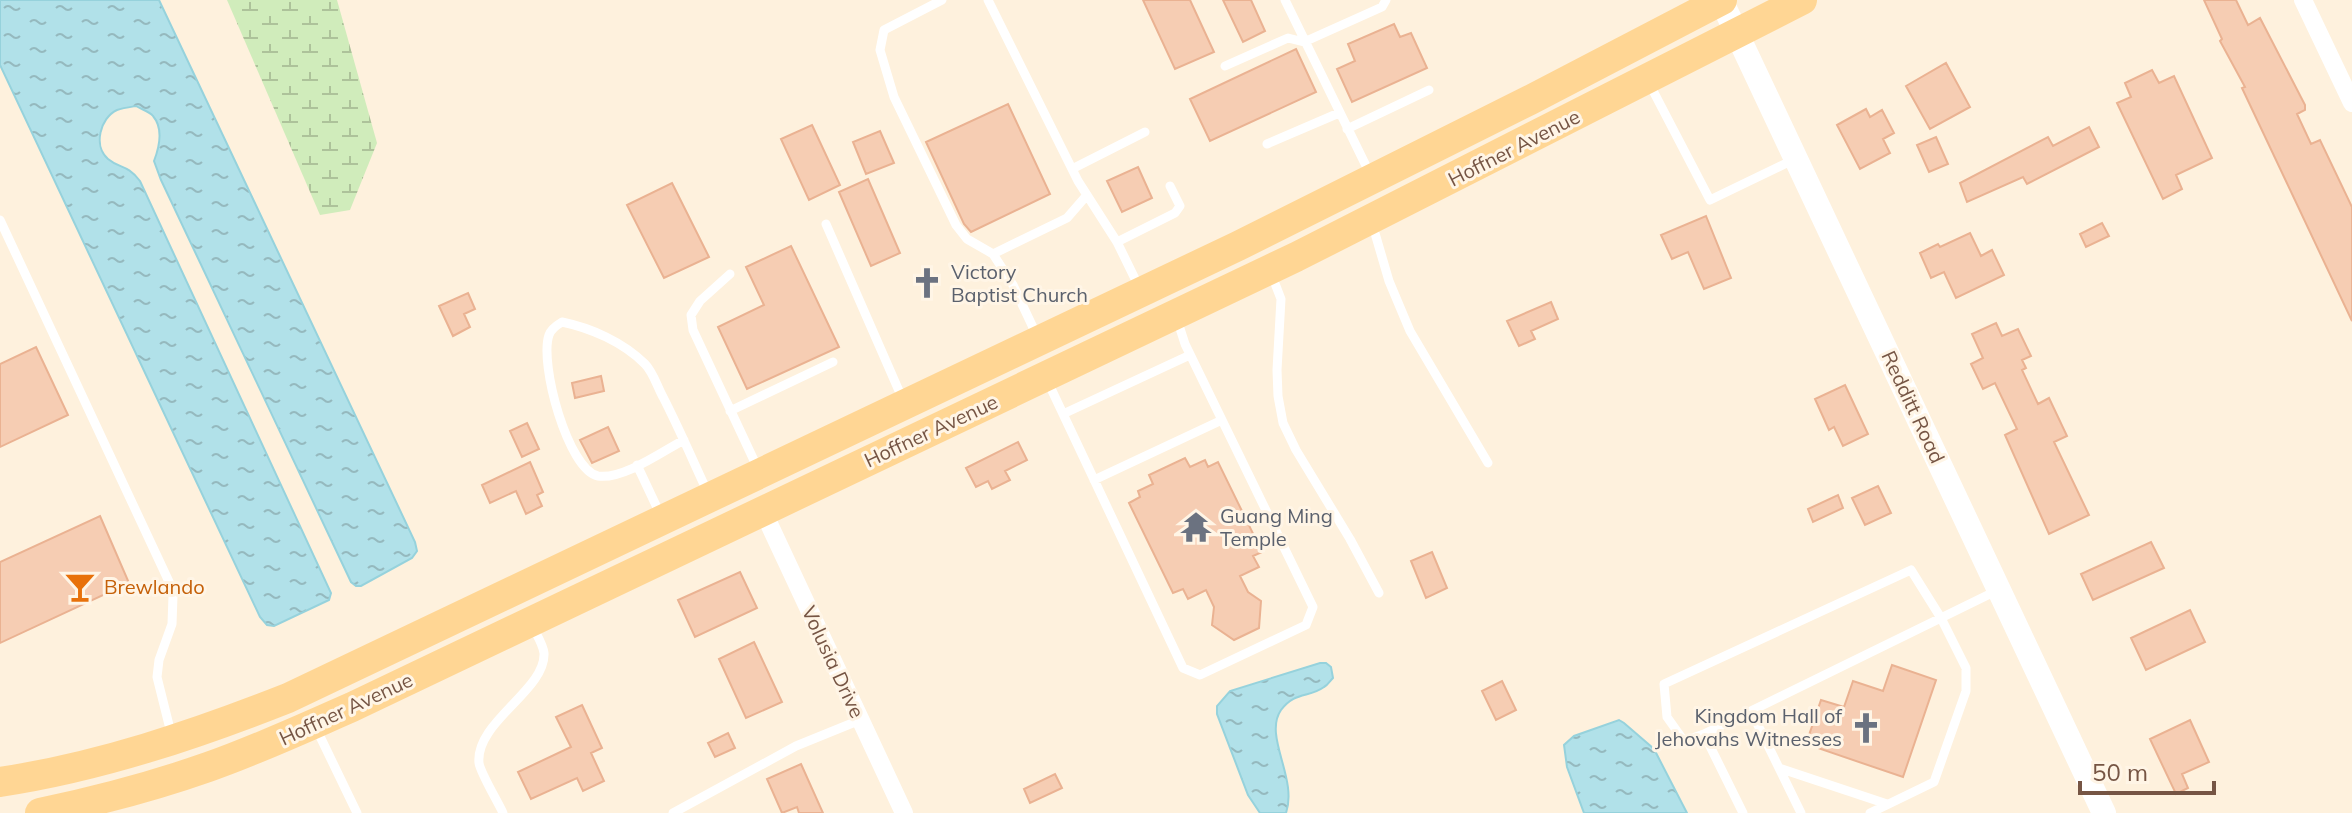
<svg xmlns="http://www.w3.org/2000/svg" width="2352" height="813" viewBox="0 0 2352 813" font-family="Mulish,sans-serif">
<defs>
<pattern id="wetland-marsh" width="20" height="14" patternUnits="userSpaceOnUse" patternTransform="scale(2)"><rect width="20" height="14" fill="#d0ecbb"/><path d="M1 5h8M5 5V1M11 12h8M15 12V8" fill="none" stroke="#adc29a"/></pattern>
<pattern id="water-ripples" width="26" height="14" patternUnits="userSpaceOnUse" patternTransform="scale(2)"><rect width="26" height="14" fill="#b1e1e9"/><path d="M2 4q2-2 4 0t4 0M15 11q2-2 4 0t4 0" fill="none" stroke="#95b9be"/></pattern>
</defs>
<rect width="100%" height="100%" fill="#fef1dd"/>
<path fill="url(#wetland-marsh)" d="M227,0H337L377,143L350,210L320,215Z"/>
<path fill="url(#water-ripples)" stroke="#96d2dc" stroke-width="2" d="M0,0H159L415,542L417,551L412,558L361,586H356L351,582L161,180L154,161C159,148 164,129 153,116C150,112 141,109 136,106C130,107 123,108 117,110C100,118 93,146 108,159C120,169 127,164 140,181L331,593L329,600L274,626L267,625L260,617L0,65Z
M1320,663H1326L1331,667L1333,678C1330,681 1328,685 1324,687C1309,698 1295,691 1281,710C1263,736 1298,778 1286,813H1260L1248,795L1217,714V706L1230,691Z
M1619,720L1624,723L1654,749L1687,813H1584L1567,767L1564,745L1574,736Z"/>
<path fill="#f6cdb3" stroke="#eab292" stroke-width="2" d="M1143,0H1190L1214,52L1175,69Z
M1223,0H1251L1265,31L1243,42Z
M2204,0H2236L2248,25L2260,18L2305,105V110L2297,114L2311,144L2320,140L2352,207V321L2242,88L2245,87L2220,41L2222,39Z
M1394,24L1400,37L1411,33L1427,68L1352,102L1337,69L1355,61L1348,44Z
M1296,49L1316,92L1210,141L1190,99Z
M1946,63L1970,107L1930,129L1906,86Z
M2152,70L2159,83L2174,76L2212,158L2176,175L2182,189L2163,199L2117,103L2131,97L2125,83Z
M1008,104L1050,194L971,232L964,224L926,142Z
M1866,109L1870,117L1882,110L1894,133L1883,139L1890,153L1860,169L1837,125Z
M812,125L840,185L809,200L781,139Z
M2089,127L2099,147L2027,184L2023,177L1967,202L1960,183L2048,137L2053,146Z
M880,131L894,163L866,174L853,142Z
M1936,137L1948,164L1929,172L1917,145Z
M1138,167L1152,198L1122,212L1107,181Z
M868,179L900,253L871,266L839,192Z
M672,183L709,257L664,278L627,205Z
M1706,216L1731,278L1704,289L1688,252L1672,259L1661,235Z
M2102,223L2109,236L2086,247L2080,234Z
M1970,233L1981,256L1992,250L2004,275L1956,298L1944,272L1931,278L1920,253L1938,244L1940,247Z
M791,246L839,347L747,389L718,327L764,305L746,267Z
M468,293L475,309L464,314L470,327L453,336L439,306Z
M1551,302L1558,319L1531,331L1535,339L1519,346L1507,321Z
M1996,323L2002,336L2018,329L2031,356L2022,360L2026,368L2022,370L2038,404L2049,398L2067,436L2054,442L2089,515L2049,534L2005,435L2017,429L1995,383L1983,389L1971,364L1983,358L1972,334Z
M36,347L68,415L0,447V364Z
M601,376L604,391L575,398L572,383Z
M1845,385L1868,434L1843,446L1834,427L1829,430L1815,399Z
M527,423L539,449L522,457L510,431Z
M608,427L619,451L592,463L580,440Z
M1018,442L1027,460L1005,471L1010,480L992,489L988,481L976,487L966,468Z
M1185,458L1190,467L1205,460L1208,467L1218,462L1262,552L1253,556L1259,567L1240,576L1248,592L1261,601L1259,628L1234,640L1212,625L1214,607L1206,590L1188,599L1183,589L1173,593L1129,503L1140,497L1138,491L1153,484L1149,475Z
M530,462L543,492L537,495L542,506L526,514L516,491L490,503L482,485Z
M1878,486L1891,513L1865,525L1852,498Z
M1838,495L1843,508L1813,522L1808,509Z
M100,516L129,583L0,643V562Z
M2151,542L2164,568L2093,600L2081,574Z
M1432,552L1447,588L1426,598L1411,561Z
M740,572L757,608L695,637L678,600Z
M2190,610L2205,642L2146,670L2131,638Z
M754,642L782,702L746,718L719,659Z
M1892,665L1936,680L1903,777L1806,744L1821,700L1844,707L1853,681L1883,691Z
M1502,681L1516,710L1496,720L1482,691Z
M582,705L602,748L591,753L604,781L583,791L577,778L531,799L518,772L571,747L556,717Z
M2190,720L2209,762L2182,774L2188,788L2176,794L2150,739Z
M728,733L735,748L715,757L708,743Z
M801,764L823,813H799L797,807L782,813L767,779Z
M1055,774L1062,788L1030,803L1024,789Z"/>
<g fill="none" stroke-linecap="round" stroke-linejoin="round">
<path stroke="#fff" stroke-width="9" d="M942,0L884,30L880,50L894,97L956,225L967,239L993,254
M988,0L1078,181L1117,242L1140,289
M1285,0L1371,176
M1225,66L1288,38L1304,42L1382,7L1386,0
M1649,83L1710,200L1793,160
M1347,129L1429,90
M1267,144L1339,113
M1072,169L1145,132
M0,220L171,586L173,596L172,624L159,660L157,677L172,737
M1372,223L1389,281L1410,331L1488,463
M826,224L903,400
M1117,242L1175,213L1180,206L1170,186
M1271,273L1281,299L1277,370L1278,396L1283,423L1296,450L1350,539L1379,593
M730,274L700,301L691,315L693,330L758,469
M1038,338L1013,285L993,254L1067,218L1087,195
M1047,380L1183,668L1200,675L1306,625L1313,607L1185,344L1177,319
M730,411L833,362
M1063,414L1190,355
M684,440C663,451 623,480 598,476C568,470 539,363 549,335C551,329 557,325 562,322C591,328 623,342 645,364C653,372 657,386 663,397C679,428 693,461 708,493
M637,465L661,516
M1094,480L1222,420
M1751,711L1779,768L1887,804
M315,726L357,813
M1704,734L1996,591
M1779,768L1801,813
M503,813C498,802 480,772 479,763C475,722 546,690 544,653C543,644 536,634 532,625
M673,813L796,746L860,720
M1743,813L1704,734L1684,741L1667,717L1664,684L1911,570L1941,618L1966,668V691L1934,782L1870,813"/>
<path stroke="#fff" stroke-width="18" d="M2303,0L2352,103
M763,511L904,813"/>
<path stroke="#fff" stroke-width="24" d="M1721,0L2104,813"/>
<path stroke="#ffd694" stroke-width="30" d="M0,782C99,767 194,735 288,698L1238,246L1530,100L1722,0
M40,813C97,801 154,786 208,767C257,750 304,728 352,707L1296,257L1802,0"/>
</g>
<defs>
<symbol id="church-bare" viewBox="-9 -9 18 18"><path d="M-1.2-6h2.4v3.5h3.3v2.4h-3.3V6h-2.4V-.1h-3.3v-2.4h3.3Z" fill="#6b7280" stroke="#fff5e6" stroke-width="2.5" paint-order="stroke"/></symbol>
<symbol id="temple-bare" viewBox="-9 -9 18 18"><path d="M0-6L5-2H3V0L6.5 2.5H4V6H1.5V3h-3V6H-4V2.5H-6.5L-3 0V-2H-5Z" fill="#6b7280" stroke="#fff5e6" stroke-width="2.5" paint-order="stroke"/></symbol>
<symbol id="bar-bare" viewBox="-9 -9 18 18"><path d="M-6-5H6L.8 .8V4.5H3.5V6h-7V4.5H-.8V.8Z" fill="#e8710a" stroke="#fff5e6" stroke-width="2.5" paint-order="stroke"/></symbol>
</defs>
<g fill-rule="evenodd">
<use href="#church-bare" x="905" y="261" width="44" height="44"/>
<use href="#temple-bare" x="1174" y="505" width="44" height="44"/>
<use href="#bar-bare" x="58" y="565" width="44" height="44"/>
<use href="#church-bare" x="1844" y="706" width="44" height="44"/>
</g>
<g text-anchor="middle" stroke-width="6" stroke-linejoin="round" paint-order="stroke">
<g font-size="20" fill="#765544" stroke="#fff5e6">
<text transform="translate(1514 148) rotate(-27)" y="7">Hoffner Avenue</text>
<text transform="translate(1913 407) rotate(65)" y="7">Redditt Road</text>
<text transform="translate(931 431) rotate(-25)" y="7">Hoffner Avenue</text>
<text transform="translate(833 662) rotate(65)" y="7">Volusia Drive</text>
<text transform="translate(346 709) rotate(-25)" y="7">Hoffner Avenue</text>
</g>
<g font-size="20" fill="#5b616d" stroke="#fff5e6" text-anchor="start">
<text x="951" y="279">Victory<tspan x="951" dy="23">Baptist Church</tspan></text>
<text x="1220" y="523">Guang Ming<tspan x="1220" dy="23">Temple</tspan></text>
<text x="1842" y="723" text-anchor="end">Kingdom Hall of<tspan x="1842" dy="23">Jehovahs Witnesses</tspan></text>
</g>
<g font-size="20" fill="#c56008" stroke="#fff5e6" text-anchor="start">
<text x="104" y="594">Brewlando</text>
</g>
</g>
<path d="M2080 781v12h134v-12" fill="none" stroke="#765544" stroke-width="4"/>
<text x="2092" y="781" font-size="24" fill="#765544" stroke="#fff5e6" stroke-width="6" paint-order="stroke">50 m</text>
</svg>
